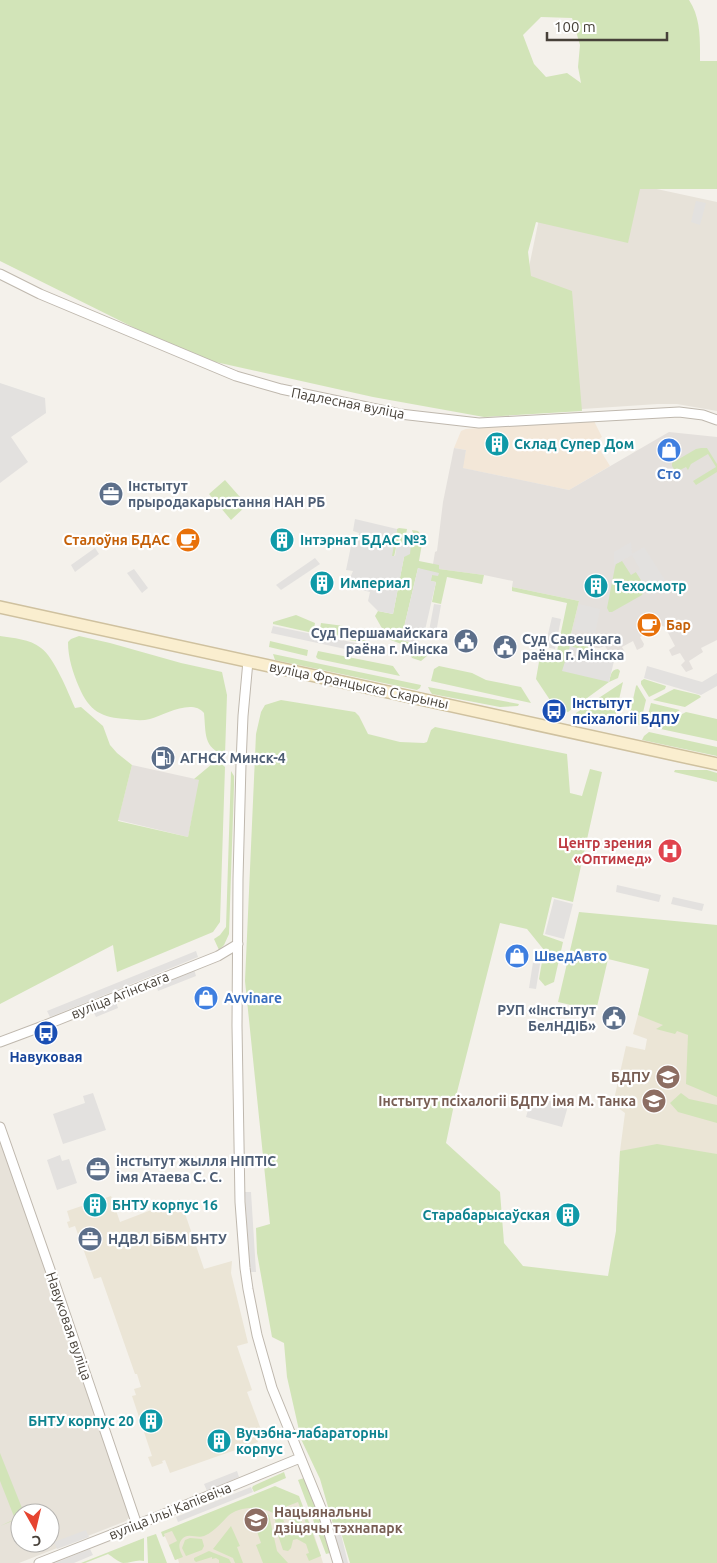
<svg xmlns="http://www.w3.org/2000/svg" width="717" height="1563" viewBox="0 0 717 1563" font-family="Ubuntu,sans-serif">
<rect width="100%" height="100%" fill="#f4f1eb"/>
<path fill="#e7e2d9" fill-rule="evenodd" d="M550,166L717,202V411L677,404H658L567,410L524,291Z
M0,1136L130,1516L126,1521L19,1563H0ZM20,1513H50V1543H20Z"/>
<path fill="#f3e7d8" d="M594,419L595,423L602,437L595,442L610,466L569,490L462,468L466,450L454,448L461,431L466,429Z"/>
<path fill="#e4e0dc" d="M669,432L717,437V640L701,648L703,652L689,661L693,669L686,672L681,665L685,661L680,653L672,656L669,650L675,646L665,627L660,625L640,637L644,644L643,647L637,650L633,641L622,647L625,652L621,655L608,651L605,646L599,648L589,647L569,642L579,601L512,587L513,581L484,575L439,569L433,564L435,552L437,551L443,502L454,448L466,450L463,468L569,490Z
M132,765L200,780L188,837L118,820Z"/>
<path fill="#ebe5d6" d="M717,964V1240L616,1231L620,1151L625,1113L613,1104L626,1046L645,1050L647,1039L633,1034L650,969Z
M111,1196L120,1222L180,1199L204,1269L232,1261L231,1273L248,1343L237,1346L252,1390L247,1392L263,1435L257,1438L258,1442L170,1473L165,1460L162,1461L163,1463L152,1467L148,1457L152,1456L132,1396L136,1395L134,1389L141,1387L137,1374H135L101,1277L94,1279L75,1226L69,1228L67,1222L70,1221L67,1211Z
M278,1489L300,1499L313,1531L323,1563H179L178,1559L175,1560L164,1534Z"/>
<path fill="#d2e4b8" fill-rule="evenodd" d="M0,0H689C701,18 700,40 700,61H717V189H640L628,243L536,222L528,252L531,276L572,291L582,411L484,417L373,397L193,357L0,261ZM541,17L572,18L580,45L578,67L581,83L567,73L546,77L534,64L523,35Z
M701,448H707L717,464V472L696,485L693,481L716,467L708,454L691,464L688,470L686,467L676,472L672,466V463L696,449Z
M225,480L247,505L231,520L209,494Z
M399,528L407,529L405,540L413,541L414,536L412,530L418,531L423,538L419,561L439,565V569L484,575L482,584L447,577L441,604L432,602L436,582L430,581L432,575L418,568L401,640L428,647V655L421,661L412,658L407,649L404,645L388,639L375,616L378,611L393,614L404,557L397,543L394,557L391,556L397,529Z
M622,561L631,575L636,572C640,579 647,587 642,595L612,612H609L607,608L615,567L616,564Z
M512,587L579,601L569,642L589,647L588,651L609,682C611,676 610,670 618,669L620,671L618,678L609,682L568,712L563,711V706L558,705L557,708L554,706L536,679L540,656L552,658L556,656L567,603L512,591Z
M296,615L315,623L313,633L273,624V622Z
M321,623L344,626L370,644L319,634Z
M0,636C13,638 30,639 41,648C54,657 68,692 75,708L81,707L103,726L110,745L117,753L132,765L118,821L188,837L199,780L194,779L212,764H222L225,767L220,922L213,932L117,972L113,945L0,1004Z
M79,636L110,643L181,663L222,672L227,695L225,755C203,748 206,733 204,713C192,698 164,715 150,719C142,721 134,720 127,719C102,718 89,711 79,687C73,673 68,658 68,642L71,639Z
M270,641L308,650L307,656L269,647Z
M318,651L393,666L400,676L318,659L316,657Z
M273,654L421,685L420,688L417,690L275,660Z
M439,666L472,673L486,680L521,687L531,703L431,681L434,669Z
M644,679L666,686L665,689L649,697L641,684V681Z
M623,682L615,717L613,720L608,721L576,715V713Z
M637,685L646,700L640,725L628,722L636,686Z
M428,687L519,704L518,706L500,707L432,694L430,691Z
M674,689L699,695L701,697L685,707L653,700Z
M281,700L355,712L359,716L368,734L400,742L424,743L427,742L431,730L435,727L567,754L570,793L582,796L590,769L602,772L573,902L552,897L543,935L563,942L554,982L545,986L539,979L544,950L527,929L500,923L455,1100L446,1143L500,1192L504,1243L523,1266L608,1276L616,1231L620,1151L657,1144L717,1154V1563H350L339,1526L333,1524L320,1479L301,1439L287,1377L284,1343L272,1337L257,1253L256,1228L270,1224L245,981L256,734L261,712L265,705Z
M651,703L680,710L652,727L645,726Z
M686,712L717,719V741L656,728Z
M649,732L717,747V756L642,740L644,736Z
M675,770H707L717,773V782L674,772Z
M231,771L234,776V786L229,934L224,945L219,950L214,939L220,935L226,927Z
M579,912L717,925V1097L686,1084L688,1035L677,1031L675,1034L656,1029L663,1025L638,1015L649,969L608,959L596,1011L558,1002Z
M681,1093L689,1099L717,1105V1123L678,1112L670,1103Z
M0,1453L24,1513H20V1518L0,1526L15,1519L0,1481Z
M284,1472L286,1478L254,1492L252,1488L253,1486Z
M304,1478L321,1519L330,1553L326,1554L298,1480Z
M275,1486L299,1496L321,1556L309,1561L306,1554L309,1553L306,1544L297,1539L293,1540L291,1548L288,1551L283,1550L276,1529L287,1525L291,1533H292L307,1526L298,1502L280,1509L284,1522L276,1524L273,1513C261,1506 239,1506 228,1516C221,1523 214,1532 204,1536C197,1539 188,1532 182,1539C177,1545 180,1551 183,1557L175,1560L169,1545L177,1541L172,1531L164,1534L165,1536L163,1537L161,1532Z
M295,1506L303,1525L294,1529L286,1510Z
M265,1513L269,1515L277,1551L288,1563H263L256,1545L261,1543L252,1517Z
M231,1526L240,1546L237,1547L243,1563H235L233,1558L213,1549Z
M156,1534L167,1563H148L147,1537Z
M144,1538V1561C137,1559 131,1563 123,1563C118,1562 113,1557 108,1554L85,1563H81Z
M190,1538L202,1539L204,1546L202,1550L186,1556L182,1548L185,1540Z
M209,1551L229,1559L231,1563H219V1560L216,1558L212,1559V1557L196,1562L194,1560V1558Z"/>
<path fill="#e3e1df" d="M696,201L706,203L700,225L691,222Z
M0,383L45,398L46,413L11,437L28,462L0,483Z
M355,519L397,529L392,556H395L397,543L411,545L410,554L404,557L393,614L378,611L368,601L370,592L358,589L350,578L353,571L346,570L351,546H357L359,533L353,531Z
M631,542L632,554L644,547L665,580L648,590L636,572L640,569L632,555L614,565V552Z
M95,548L99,554L75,572L71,565Z
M315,558L320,564L281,590L276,585Z
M418,568L439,573L438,576L432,575L431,581L436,582L425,630L418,629L415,643L401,640Z
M134,569L148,588L142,593L127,573Z
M434,604L441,605L436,633L429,631Z
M579,604L600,609L595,634L574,629Z
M552,617L561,619L555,649L545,647Z
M273,626L380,648L378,656L271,633Z
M570,646L587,651L588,648L606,652L608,657L614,661L609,682L562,671Z
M647,666L702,682L717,673V686L701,695L644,678Z
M617,885L661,895L659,902L616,892Z
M673,897L704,904L702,911L671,904Z
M554,899L573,904L564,939L545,934Z
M196,951L198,957L50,1017L47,1011Z
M534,956L541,958L536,989L529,988Z
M194,969L196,976L158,991L156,984Z
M116,1002L118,1008L96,1017L93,1011Z
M93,1093L106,1130L63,1144L53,1114L85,1103L83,1096Z
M532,1096L568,1106L562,1127L526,1117Z
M60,1155L62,1161L69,1159L77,1183L57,1190L47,1160Z
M245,1192H251L256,1272H250Z
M237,1471L239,1477L207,1491L204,1484Z
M251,1487L253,1492L178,1522L176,1517Z
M339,1526L348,1563H340L331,1528Z
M86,1530L89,1537L57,1549L54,1542Z
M90,1549L93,1555L74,1563H55Z"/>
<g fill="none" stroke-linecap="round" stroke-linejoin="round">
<defs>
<path id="street" d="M0,274L40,294L236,376L281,389L400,414L479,423L679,412L703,415L717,420
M248,661L243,716L241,764L238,879L237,1026L240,1202L245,1268L248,1289L257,1335L272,1388L323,1513L338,1563
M0,1042L43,1026L218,956L238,944
M0,1127L54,1281L137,1525
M39,1563L159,1516L300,1458"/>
<path id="secondary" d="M0,607L717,764"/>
</defs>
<use href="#street" stroke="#bfb8ae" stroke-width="11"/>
<use href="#secondary" stroke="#cfc19f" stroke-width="14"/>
<use href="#street" stroke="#fff" stroke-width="9"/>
<use href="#secondary" stroke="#faeecf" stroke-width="11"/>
</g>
<defs>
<symbol id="building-disc" viewBox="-11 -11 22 22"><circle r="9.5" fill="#0f9aa8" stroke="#fff"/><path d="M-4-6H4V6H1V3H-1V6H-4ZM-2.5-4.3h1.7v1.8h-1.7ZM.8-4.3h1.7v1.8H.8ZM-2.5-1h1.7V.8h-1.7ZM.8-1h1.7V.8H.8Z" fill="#fff"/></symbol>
<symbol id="shop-disc" viewBox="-11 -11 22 22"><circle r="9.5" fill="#3f7fe0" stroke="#fff"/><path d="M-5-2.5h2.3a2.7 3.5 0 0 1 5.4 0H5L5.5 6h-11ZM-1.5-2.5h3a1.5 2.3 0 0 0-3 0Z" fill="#fff"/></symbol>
<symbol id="office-disc" viewBox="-11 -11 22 22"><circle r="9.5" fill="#5c6f8a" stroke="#fff"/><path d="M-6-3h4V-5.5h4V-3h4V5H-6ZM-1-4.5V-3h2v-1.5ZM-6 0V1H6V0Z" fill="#fff"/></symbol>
<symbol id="cafe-disc" viewBox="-11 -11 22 22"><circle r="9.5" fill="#e8710a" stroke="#fff"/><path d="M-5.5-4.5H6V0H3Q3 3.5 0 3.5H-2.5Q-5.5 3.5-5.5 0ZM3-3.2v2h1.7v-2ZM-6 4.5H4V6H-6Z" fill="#fff"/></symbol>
<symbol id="civic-disc" viewBox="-11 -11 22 22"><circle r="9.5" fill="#5c6f8a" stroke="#fff"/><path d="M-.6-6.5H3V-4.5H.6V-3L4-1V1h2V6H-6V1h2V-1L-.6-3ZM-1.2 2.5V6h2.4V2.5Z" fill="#fff"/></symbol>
<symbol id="bus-disc" viewBox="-11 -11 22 22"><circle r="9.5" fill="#1a4fb4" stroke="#fff"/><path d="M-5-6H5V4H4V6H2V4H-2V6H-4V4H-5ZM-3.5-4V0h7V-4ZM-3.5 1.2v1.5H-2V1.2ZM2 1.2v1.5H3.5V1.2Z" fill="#fff"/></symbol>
<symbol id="fuel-disc" viewBox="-11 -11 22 22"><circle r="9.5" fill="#5c6f8a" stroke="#fff"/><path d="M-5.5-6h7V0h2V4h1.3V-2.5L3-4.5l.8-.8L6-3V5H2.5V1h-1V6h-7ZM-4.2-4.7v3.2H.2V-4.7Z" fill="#fff"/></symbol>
<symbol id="hospital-disc" viewBox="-11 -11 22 22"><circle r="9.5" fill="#e0444e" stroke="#fff"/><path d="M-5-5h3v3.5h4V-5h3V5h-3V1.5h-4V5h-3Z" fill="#fff"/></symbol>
<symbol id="university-disc" viewBox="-11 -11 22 22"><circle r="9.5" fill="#8d6e63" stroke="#fff"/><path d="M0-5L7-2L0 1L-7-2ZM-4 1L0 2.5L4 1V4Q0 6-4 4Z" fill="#fff"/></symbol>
</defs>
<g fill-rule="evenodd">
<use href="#building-disc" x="483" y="430" width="28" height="28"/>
<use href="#shop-disc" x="655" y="436" width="28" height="28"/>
<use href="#office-disc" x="97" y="480" width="28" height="28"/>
<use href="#cafe-disc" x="174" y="526" width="28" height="28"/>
<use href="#building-disc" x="268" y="526" width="28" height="28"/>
<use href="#building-disc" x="308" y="569" width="28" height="28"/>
<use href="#building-disc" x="582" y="572" width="28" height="28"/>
<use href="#cafe-disc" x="635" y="611" width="28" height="28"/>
<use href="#civic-disc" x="452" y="627" width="28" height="28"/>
<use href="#civic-disc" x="491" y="633" width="28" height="28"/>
<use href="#bus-disc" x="540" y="697" width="28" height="28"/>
<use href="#fuel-disc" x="149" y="744" width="28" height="28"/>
<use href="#hospital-disc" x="656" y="837" width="28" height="28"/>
<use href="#shop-disc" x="503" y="942" width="28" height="28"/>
<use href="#shop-disc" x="192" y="984" width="28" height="28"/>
<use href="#civic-disc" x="600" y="1004" width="28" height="28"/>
<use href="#bus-disc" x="32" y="1019" width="28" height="28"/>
<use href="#university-disc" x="654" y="1063" width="28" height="28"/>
<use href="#university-disc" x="640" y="1087" width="28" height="28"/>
<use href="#office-disc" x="84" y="1155" width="28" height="28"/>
<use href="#building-disc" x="81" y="1191" width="28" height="28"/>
<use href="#building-disc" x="554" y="1201" width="28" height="28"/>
<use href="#office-disc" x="76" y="1225" width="28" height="28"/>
<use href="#building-disc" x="137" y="1407" width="28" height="28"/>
<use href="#building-disc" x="205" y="1427" width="28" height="28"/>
<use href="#university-disc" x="242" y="1506" width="28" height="28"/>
</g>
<g text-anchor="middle" stroke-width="4.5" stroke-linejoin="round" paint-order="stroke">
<g font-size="14" fill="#474139" stroke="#fff">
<text transform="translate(348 403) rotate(11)" y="5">Падлесная вуліца</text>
<text transform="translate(359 685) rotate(12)" y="5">вуліца Францыска Скарыны</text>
<text transform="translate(120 995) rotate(-22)" y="5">вуліца Агінскага</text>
<text transform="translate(69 1326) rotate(71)" y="5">Навуковая вуліца</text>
<text transform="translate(170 1511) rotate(-22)" y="5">вуліца Ільі Капіевіча</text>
</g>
<g font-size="14" font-weight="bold" fill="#0d838f" stroke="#fff" text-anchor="start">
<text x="514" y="449">Склад Супер Дом</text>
<text x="300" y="545">Інтэрнат БДАС №3</text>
<text x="340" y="588">Империал</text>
<text x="614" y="591">Техосмотр</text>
<text x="112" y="1210">БНТУ корпус 16</text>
<text x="550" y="1220" text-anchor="end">Старабарысаўская</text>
<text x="134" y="1426" text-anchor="end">БНТУ корпус 20</text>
<text x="236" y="1438">Вучэбна-лабараторны<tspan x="236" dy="16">корпус</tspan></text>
</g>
<g font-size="14" font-weight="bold" fill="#366cbe" stroke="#fff" text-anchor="start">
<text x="669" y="479" text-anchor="middle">Сто</text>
<text x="534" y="961">ШведАвто</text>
<text x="224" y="1003">Avvinare</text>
</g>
<g font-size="14" font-weight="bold" fill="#4e5e75" stroke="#fff" text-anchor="start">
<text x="128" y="491">Інстытут<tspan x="128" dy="16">прыродакарыстання НАН РБ</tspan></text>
<text x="448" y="638" text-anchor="end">Суд Першамайскага<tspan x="448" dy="16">раёна г. Мінска</tspan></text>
<text x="522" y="644">Суд Савецкага<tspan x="522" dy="16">раёна г. Мінска</tspan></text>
<text x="180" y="763">АГНСК Минск-4</text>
<text x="596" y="1015" text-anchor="end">РУП «Інстытут<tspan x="596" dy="16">БелНДІБ»</tspan></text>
<text x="116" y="1166">інстытут жылля НІПТІС<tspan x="116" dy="16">імя Атаева С. С.</tspan></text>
<text x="108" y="1244">НДВЛ БіБМ БНТУ</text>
</g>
<g font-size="14" font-weight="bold" fill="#c56008" stroke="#fff" text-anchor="end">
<text x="170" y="545">Сталоўня БДАС</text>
<text x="666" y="630" text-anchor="start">Бар</text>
</g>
<g font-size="14" font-weight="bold" fill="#164399" stroke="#fff" text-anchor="start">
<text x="572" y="708">Інстытут<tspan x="572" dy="16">псіхалогіі БДПУ</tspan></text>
<text x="46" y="1062" text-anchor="middle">Навуковая</text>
</g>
<g font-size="14" font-weight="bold" fill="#be3a42" stroke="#fff" text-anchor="end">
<text x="652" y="848">Центр зрения<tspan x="652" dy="16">«Оптимед»</tspan></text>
</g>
<g font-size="14" font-weight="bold" fill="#785e54" stroke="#fff" text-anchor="end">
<text x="650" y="1082">БДПУ</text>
<text x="636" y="1106">Інстытут псіхалогіі БДПУ імя М. Танка</text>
<text x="274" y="1517" text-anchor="start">Нацыянальны<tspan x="274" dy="16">дзіцячы тэхнапарк</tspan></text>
</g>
</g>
<g transform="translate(35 1528) rotate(172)"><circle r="24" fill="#ffffff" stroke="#b5b3b0"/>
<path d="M0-4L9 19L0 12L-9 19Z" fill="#e64430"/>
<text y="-8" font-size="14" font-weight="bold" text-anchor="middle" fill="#474139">С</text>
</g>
<path d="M547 32v8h120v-8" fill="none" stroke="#474139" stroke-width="2.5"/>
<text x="554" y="32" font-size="15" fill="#474139" stroke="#ffffff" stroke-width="4" paint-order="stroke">100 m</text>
</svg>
